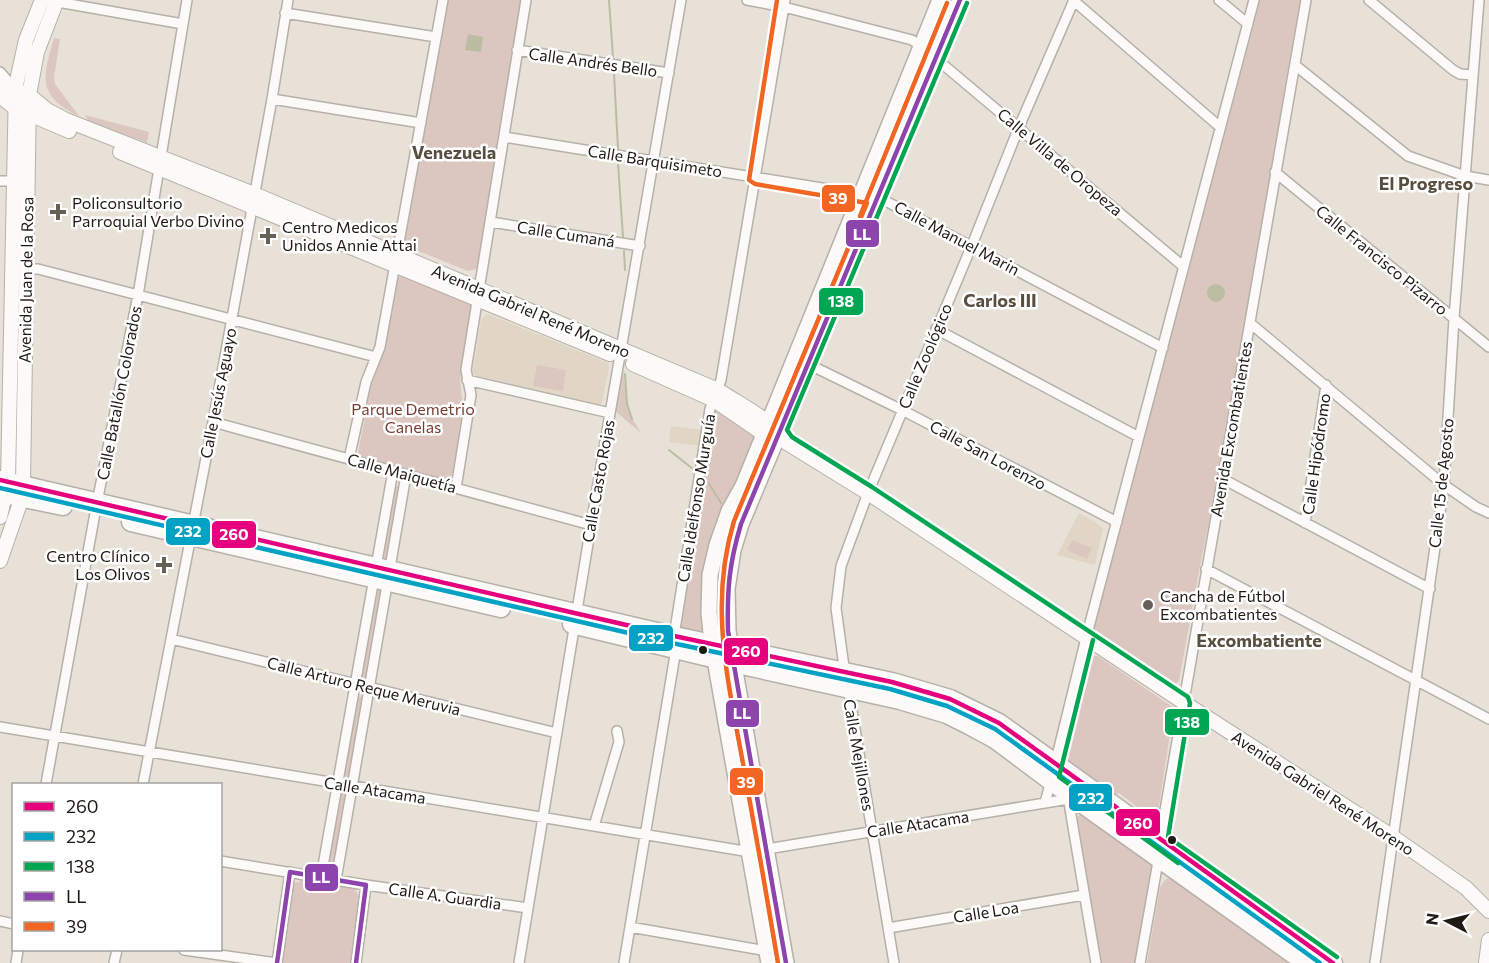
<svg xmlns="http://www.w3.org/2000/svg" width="1489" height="963" viewBox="0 0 1489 963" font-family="Commissioner,sans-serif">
<rect width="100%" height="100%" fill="#e8e1d7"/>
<path fill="#e1d5c5" d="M486,315H490L608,363L609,367L602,402L600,405L474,375L473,371L481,320Z
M671,426L703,430L701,446L669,442Z
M1079,513L1097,523L1103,529L1095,565L1057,555Z"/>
<path fill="#dbc7bf" d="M446,0H521L479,265L476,269L468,271L411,248L404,239Z
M1260,0H1300L1218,477L1200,566L1179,681L1173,686L1094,635L1093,627Z
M54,38L60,39L54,77L55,84L79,116C36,96 43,76 54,38Z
M922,65L925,68L874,191H871L869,189Z
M85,115L149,132L147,143L88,121Z
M401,275L472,304L460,381L463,408L453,472L451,476L442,480L364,459L358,453L371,386L383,354L397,279Z
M537,365L566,370L563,391L533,386Z
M623,370L628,411L641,433L614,410Z
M717,408L753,432L754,437L734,488L704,633L679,628L713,411Z
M396,486H400L387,563L383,562Z
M746,491V499L725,643L718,641C714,603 714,564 727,529C732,516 740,503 746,491Z
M1072,540L1092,548L1087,559L1067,550Z
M378,589L383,590L367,679L362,678Z
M1094,656H1098L1174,708L1157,819L1152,822L1138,816L1136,806L1119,793L1110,796L1063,759L1087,661Z
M358,696L364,698L350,778L343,776Z
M341,792L346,793L332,871L327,870Z
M1083,814L1153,863L1136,963H1101L1077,824L1078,816Z
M1171,878L1290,963H1147L1160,887L1166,879Z
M303,880L351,887L355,889L359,897L350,963H280L291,890L293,884Z"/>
<path fill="#babda2" d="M468,34L483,37L481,52L465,50Z
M1207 293a9 9 0 1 1 18 0a9 9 0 1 1-18 0Z"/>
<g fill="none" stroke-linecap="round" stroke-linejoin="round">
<path stroke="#babda2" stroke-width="2" d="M609,0L613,57
M614,73L618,149
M618,163L623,237
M624,251L625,270
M625,374L627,404L632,419
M669,450L693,469
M708,482L721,503
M727,545L729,530
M720,583L725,553
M720,595L721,625
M727,673L757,843
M760,862L777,963"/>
<defs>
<path id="street" d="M747,0L784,7L912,40L921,46L1184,267
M1073,0L1220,127
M1219,0L1248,24
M1369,0L1453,70L1460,74L1473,75
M52,1L183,24
M285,13L436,37
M517,50L669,73
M1295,65L1408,156L1465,176L1489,180
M0,72L14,88
M272,99L421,123
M504,137L878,197L1163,348
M1275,172L1489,347
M0,181H19
M491,222L640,246
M21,269H38L376,357
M1250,323L1444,485L1476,507L1489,513
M936,329L1139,437
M804,362L902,410L1117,522
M467,380L610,413
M213,422L591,525
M349,459L366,382L380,347L443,0
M1223,479L1430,589
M456,488L471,395L466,370L526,0
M1305,523L1326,385
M1206,569L1489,719
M171,639L557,733
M845,674L836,608L841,566L868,493L972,245L1019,127L1074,0
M848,687L894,963
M0,727L750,852
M1055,764L1086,638L1254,0
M46,784L95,513L138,295L187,0
M143,784L213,422L272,99L288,0
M1070,795L1069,799L1070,809L1096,963
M1045,803L1051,780
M594,826L619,742L617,731
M1160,839L1306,0
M767,849L1069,799
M220,861L366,885L528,908
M321,877L393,471
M336,880L406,475
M0,921L14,924
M630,927L767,951
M888,928L1084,895
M184,950L277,963
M16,963L18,950
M114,963L117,950
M277,963L290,872
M356,963L366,885
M519,963L596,495L681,0
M624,963L676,649L674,636L710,409L721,380L785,0
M1140,963L1159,856
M1375,963L1444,485L1454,318L1479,0"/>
<path id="secondary" d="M0,85L29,95L47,110L66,120L254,194L718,390C742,406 771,419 787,443L868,493L1183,702L1393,837L1466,888L1489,911
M0,96L15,108L69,131
M120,152L610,354
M633,364L714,400L771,439
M0,517L8,481L16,85L26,40L42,0
M0,561L19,506L23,484L29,95L37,52L57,0
M1486,963L1489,940"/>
<path id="primary" d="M769,963L712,643L709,612L710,575L717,545L729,511L743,486L940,0
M786,963L728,631L727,589L733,550L741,524L960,0"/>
<path id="highway" d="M0,480L674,636L892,682L950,699L999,723L1333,963
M0,493L63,506
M131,522L501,608
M572,624L733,663L900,700L947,714L969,725L995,739L1070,795L1306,963"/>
</defs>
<use href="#street" stroke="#b5b0a8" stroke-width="12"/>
<use href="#secondary" stroke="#b5b0a8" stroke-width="16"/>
<use href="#primary" stroke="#b5b0a8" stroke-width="18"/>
<use href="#highway" stroke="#b5b0a8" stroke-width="21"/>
<use href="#street" stroke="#fcfaf9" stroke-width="9"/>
<use href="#secondary" stroke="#fcfaf9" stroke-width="14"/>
<use href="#primary" stroke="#fcfaf9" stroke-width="15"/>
<use href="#highway" stroke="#fcfaf9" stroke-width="18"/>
<defs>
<path id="bus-1" d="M0,480L674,636L892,682L950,699L999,723L1333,963"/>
<path id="bus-2" d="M0,488L672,643L890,689L947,706L995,729L1320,963"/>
<path id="bus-3" d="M967,3L787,430L792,437L872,487L1188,697L1190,703L1168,837L1337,957
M1093,640L1059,777L1178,863"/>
<path id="bus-4" d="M277,963L290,872L366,885L356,963
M786,963L728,631C727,590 729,564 741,524L960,0"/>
<path id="bus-5" d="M777,0L749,180L755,184L867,203L734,521C708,607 729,684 744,769C756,834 767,898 778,963
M860,216L947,3"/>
</defs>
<use href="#bus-1" stroke="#fff" stroke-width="9"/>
<use href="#bus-2" stroke="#fff" stroke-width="9"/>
<use href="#bus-3" stroke="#fff" stroke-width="9"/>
<use href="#bus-4" stroke="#fff" stroke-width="9"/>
<use href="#bus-5" stroke="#fff" stroke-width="9"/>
<use href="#bus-1" stroke="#e5007d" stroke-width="4.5"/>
<use href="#bus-2" stroke="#02a2c5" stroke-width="4.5"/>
<use href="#bus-3" stroke="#00a651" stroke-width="4.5"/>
<use href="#bus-4" stroke="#8e44ad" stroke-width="4.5"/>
<use href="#bus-5" stroke="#f26522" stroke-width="4.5"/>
</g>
<g fill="#656058" stroke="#fff" stroke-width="2">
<path d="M55 203h6v6h6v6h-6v6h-6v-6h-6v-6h6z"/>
<path d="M265 227h6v6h6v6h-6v6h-6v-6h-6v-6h6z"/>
<path d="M161 556h6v6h6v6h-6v6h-6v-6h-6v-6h6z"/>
<circle cx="1148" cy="605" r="6"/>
</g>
<g fill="#1e1a14" stroke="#fff" stroke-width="2">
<circle cx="703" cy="650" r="5"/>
<circle cx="1172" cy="840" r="5"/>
</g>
<g text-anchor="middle" stroke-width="5" stroke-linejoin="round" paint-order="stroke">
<g font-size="16" fill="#1e1a14" stroke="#fff">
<text transform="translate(593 62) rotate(8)" y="6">Calle Andrés Bello</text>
<text transform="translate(655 161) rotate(9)" y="6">Calle Barquisimeto</text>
<text transform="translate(1060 162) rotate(40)" y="6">Calle Villa de Oropeza</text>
<text transform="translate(566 234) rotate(9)" y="6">Calle Cumaná</text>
<text transform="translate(957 238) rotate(28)" y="6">Calle Manuel Marin</text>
<text transform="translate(1382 260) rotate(39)" y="6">Calle Francisco Pizarro</text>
<text transform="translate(26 280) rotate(-89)" y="6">Avenida Juan de la Rosa</text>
<text transform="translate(531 311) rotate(23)" y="6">Avenida Gabriel René Moreno</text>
<text transform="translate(925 356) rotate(-67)" y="6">Calle Zoológico</text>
<text transform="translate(119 393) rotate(-79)" y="6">Calle Batallón Colorados</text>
<text transform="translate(218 393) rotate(-79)" y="6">Calle Jesús Aguayo</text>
<text transform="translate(1231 429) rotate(-80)" y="6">Avenida Excombatientes</text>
<text transform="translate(1316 454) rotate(-82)" y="6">Calle Hipódromo</text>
<text transform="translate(988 455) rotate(28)" y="6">Calle San Lorenzo</text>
<text transform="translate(402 473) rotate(15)" y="6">Calle Maiquetía</text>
<text transform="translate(598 481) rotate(-80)" y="6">Calle Casto Rojas</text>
<text transform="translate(1441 483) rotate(-84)" y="6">Calle 15 de Agosto</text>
<text transform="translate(696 498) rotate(-81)" y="6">Calle Idelfonso Murguía</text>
<text transform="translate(364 686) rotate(14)" y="6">Calle Arturo Reque Meruvia</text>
<text transform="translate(859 755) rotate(80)" y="6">Calle Mejillones</text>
<text transform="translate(375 790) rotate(9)" y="6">Calle Atacama</text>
<text transform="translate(1323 793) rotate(33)" y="6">Avenida Gabriel René Moreno</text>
<text transform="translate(918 824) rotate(-9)" y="6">Calle Atacama</text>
<text transform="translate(445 896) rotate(8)" y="6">Calle A. Guardia</text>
<text transform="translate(986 912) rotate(-9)" y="6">Calle Loa</text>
</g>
<g font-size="16" fill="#1e1a14" stroke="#fff" text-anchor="start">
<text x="72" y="209">Policonsultorio<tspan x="72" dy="18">Parroquial Verbo Divino</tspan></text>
<text x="282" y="233">Centro Medicos<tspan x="282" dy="18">Unidos Annie Attai</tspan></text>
<text x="150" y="562" text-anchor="end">Centro Clínico<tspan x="150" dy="18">Los Olivos</tspan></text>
<text x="1160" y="602">Cancha de Fútbol<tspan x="1160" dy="18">Excombatientes</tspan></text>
</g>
<g font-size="16" fill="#743e32" stroke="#fff">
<text x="413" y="415">Parque Demetrio<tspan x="413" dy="18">Canelas</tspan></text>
</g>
<g font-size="18" font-weight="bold" fill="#594f41" stroke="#fff">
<text x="454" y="159">Venezuela</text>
<text x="1426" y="190">El Progreso</text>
<text x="1000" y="307">Carlos III</text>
<text x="1259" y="647">Excombatiente</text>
</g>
</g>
<g stroke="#fff" stroke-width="2">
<rect x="821" y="184" width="35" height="29" rx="6" fill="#f26522"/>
<rect x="845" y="219" width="35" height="29" rx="6" fill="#8e44ad"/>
<rect x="818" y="287" width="46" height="29" rx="6" fill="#00a651"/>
<rect x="165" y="517" width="46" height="29" rx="6" fill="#02a2c5"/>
<rect x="211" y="520" width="46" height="29" rx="6" fill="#e5007d"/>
<rect x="628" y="624" width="46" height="28" rx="6" fill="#02a2c5"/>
<rect x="723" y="637" width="46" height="29" rx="6" fill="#e5007d"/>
<rect x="725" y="699" width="35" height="29" rx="6" fill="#8e44ad"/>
<rect x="1164" y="708" width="46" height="28" rx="6" fill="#00a651"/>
<rect x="729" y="767" width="35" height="29" rx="6" fill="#f26522"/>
<rect x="1068" y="783" width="45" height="29" rx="6" fill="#02a2c5"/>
<rect x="1115" y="808" width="46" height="29" rx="6" fill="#e5007d"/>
<rect x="304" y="863" width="35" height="29" rx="6" fill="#8e44ad"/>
</g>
<g font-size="16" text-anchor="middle" font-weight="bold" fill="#fff">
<text x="838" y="204">39</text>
<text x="862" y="240">LL</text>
<text x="841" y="307">138</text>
<text x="188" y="537">232</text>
<text x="234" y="540">260</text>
<text x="651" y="644">232</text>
<text x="746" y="657">260</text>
<text x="742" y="719">LL</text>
<text x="1187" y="728">138</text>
<text x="746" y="788">39</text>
<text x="1091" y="804">232</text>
<text x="1138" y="829">260</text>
<text x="321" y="883">LL</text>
</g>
<rect x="12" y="783" width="210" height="168" fill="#ffffff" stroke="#a5a3a1" stroke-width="1.5"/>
<rect x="24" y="802" width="30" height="9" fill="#e5007d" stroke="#a5a3a1" stroke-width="1.5"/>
<text x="66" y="813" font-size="18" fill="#1e1a14">260</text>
<rect x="24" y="832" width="30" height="9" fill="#02a2c5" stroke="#a5a3a1" stroke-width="1.5"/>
<text x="66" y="843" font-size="18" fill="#1e1a14">232</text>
<rect x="24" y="862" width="30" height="9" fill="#00a651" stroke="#a5a3a1" stroke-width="1.5"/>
<text x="66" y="873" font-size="18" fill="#1e1a14">138</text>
<rect x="24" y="892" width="30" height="9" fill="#8e44ad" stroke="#a5a3a1" stroke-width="1.5"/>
<text x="66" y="903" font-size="18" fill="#1e1a14">LL</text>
<rect x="24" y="922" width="30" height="9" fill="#f26522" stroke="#a5a3a1" stroke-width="1.5"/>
<text x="66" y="933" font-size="18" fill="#1e1a14">39</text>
<g transform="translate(1447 921) rotate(277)" stroke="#ffffff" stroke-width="4.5" paint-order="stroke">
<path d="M0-4.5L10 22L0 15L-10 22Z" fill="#1e1a14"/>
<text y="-9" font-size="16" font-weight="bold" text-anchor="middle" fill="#1e1a14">N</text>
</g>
</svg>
